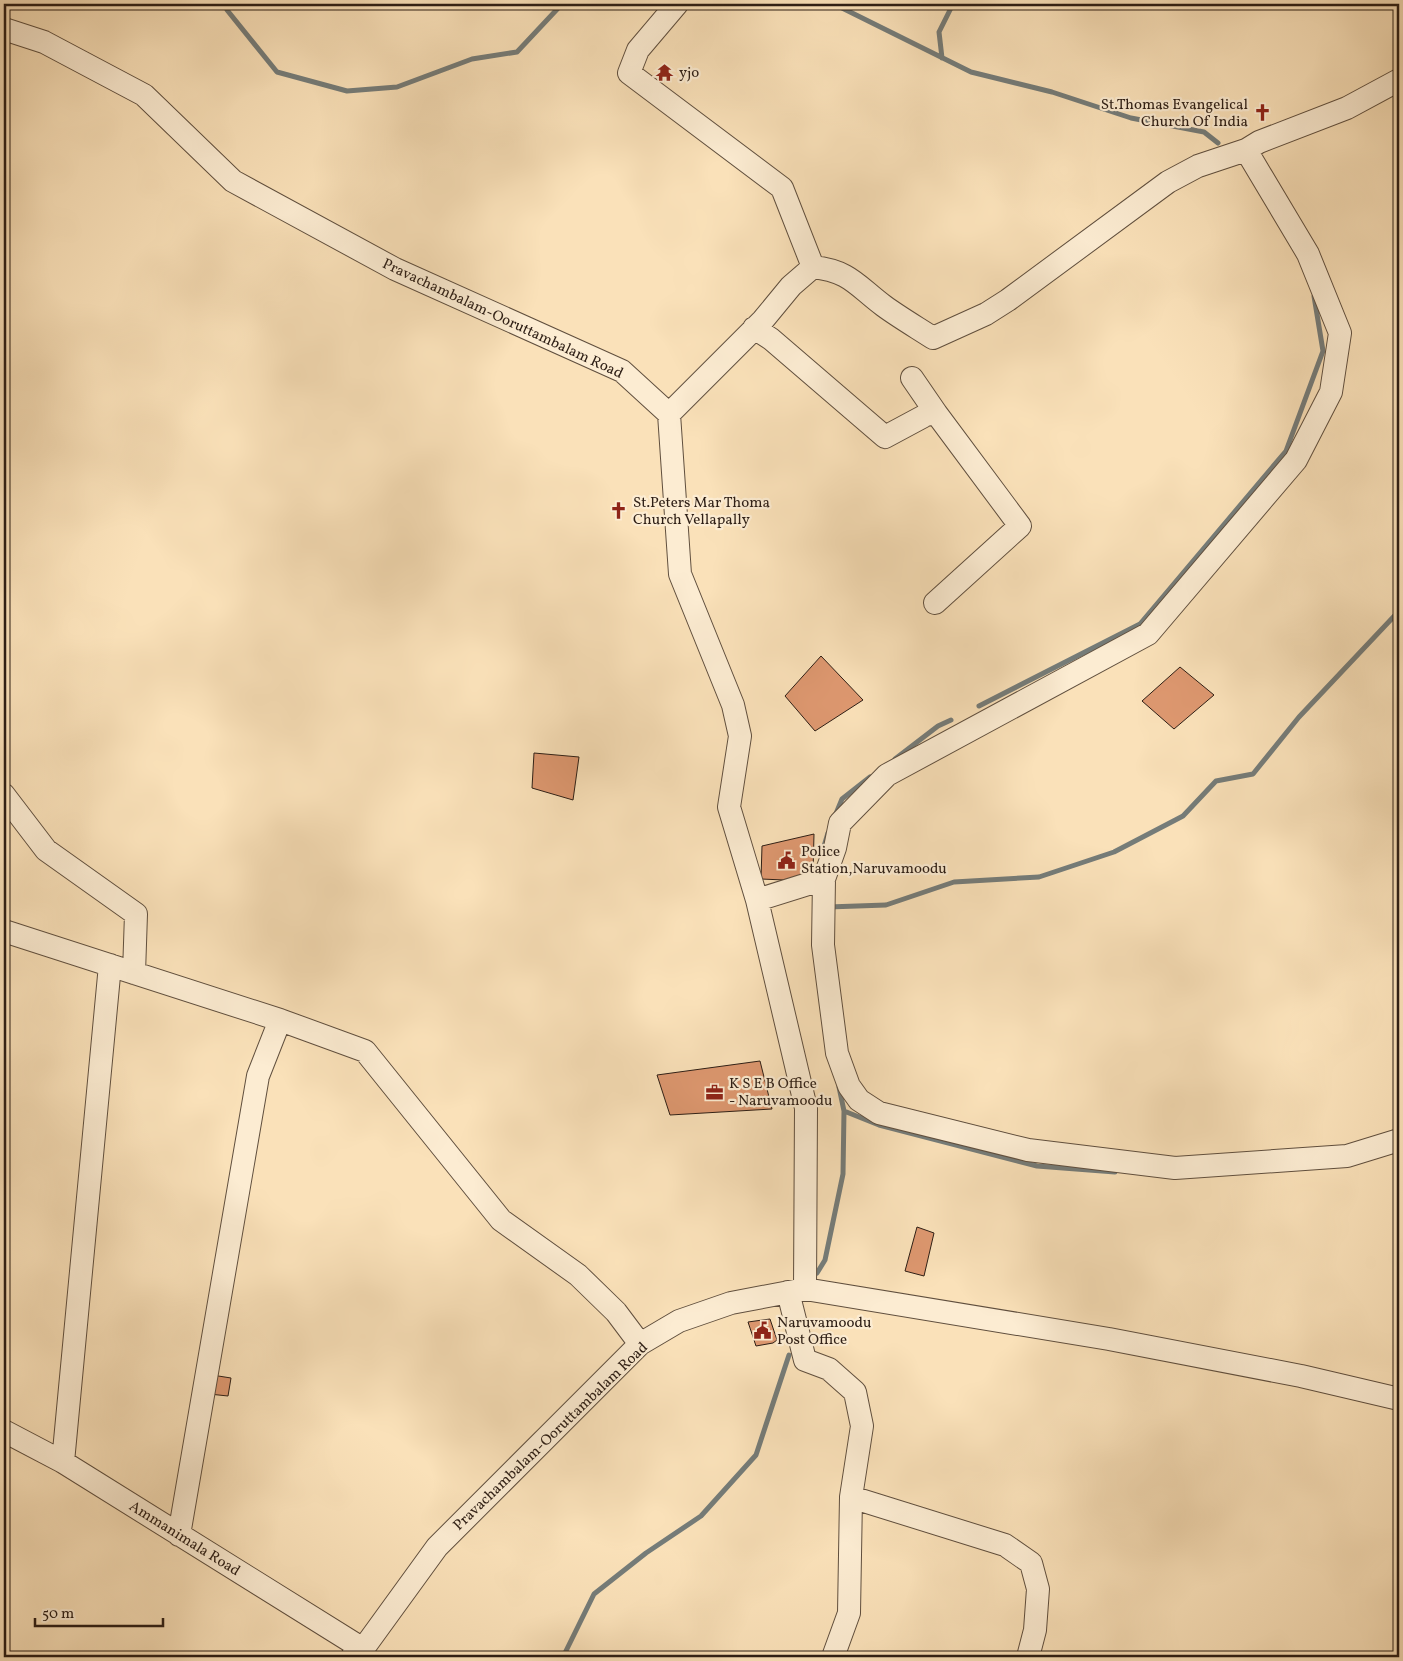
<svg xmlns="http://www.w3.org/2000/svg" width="1403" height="1661" viewBox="0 0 1403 1661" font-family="Vollkorn,serif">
<rect width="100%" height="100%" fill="#fae1b9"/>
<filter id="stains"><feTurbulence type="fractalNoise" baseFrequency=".004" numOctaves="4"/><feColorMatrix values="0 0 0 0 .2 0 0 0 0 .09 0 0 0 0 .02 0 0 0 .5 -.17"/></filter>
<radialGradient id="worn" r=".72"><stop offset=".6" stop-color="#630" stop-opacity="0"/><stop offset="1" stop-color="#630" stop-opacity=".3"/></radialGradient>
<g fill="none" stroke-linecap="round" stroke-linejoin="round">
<path stroke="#757c79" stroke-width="5" d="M227,4V10L277,72L347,91L397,87L472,59L517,52L562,4
M834,4L971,72L1052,92L1131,118L1204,132L1218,143
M942,58L939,32L953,4
M979,706L1140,624L1286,451L1323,351L1314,296
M895,759L938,726L951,720
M835,816L842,799L870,777
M822,853L828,833
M828,907L886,905L954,882L1039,877L1114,852L1183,816L1216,781L1253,774L1299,717L1399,611
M839,1087L844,1111L879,1125L1037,1166L1115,1172
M817,1273L825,1260L843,1174L844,1111
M563,1657L594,1594L646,1553L701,1516L756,1455L789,1355"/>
</g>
<path fill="#de9870" stroke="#2d1e15" d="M821,656L863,700L815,731L785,696Z
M1180,667L1214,695L1174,729L1142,701Z
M534,753L579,757L573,800L532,788Z
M814,834L813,873L808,881L761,879L762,846Z
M760,1061L772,1109L670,1115L657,1075Z
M917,1227L934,1233L924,1276L905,1271Z
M770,1319L777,1340L773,1343L756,1346L748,1322Z
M212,1375L231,1378L228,1396L209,1394Z"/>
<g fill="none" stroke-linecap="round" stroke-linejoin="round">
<defs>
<path id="minor" d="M677,4L638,50L629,73L782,188L813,267
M4,29L44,42L144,95L233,181L395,269L622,371L669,414L680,574L733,705L740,736L729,807L757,900L806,1108L805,1289
M754,328L771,339L885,437L926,415L936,413L1020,526L935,603
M912,378L936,413
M669,414L763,320L791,286L813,267C850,271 857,286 884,306C899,317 916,327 933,338L986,314L1008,300L1168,182L1198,166L1246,150L1259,142L1347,108L1399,80
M4,795L46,850L136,914L134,973
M824,879L823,945L837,1053L849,1086L859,1100L879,1113L1028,1150L1175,1168L1347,1156L1399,1140
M757,900L824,879L835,848L840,823L887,775L1148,634L1296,460L1331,392L1340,333L1308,254L1246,150
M4,931L280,1020
M788,1292L805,1360L829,1369L855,1392L862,1426L851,1497L849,1613L833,1657
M4,1431L63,1462L363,1649
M63,1462L110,965
M851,1497L1005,1545L1031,1563L1038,1589L1035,1630L1028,1657
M179,1535L258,1076L280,1020L365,1051L501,1220L578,1275L616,1312L640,1344
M352,1657L363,1649L437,1547L640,1344L679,1321L731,1303L805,1289L1109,1339L1301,1376L1399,1399"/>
</defs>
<use href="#minor" stroke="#604f3e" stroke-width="24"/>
<use href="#minor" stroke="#fcecd2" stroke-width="22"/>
</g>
<defs>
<symbol id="temple-bare" viewBox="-9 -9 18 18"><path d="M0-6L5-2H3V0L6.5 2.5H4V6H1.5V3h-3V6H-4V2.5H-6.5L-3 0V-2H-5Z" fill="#8f2418" stroke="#fcecd2" stroke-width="2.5" paint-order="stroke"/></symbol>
<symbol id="church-bare" viewBox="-9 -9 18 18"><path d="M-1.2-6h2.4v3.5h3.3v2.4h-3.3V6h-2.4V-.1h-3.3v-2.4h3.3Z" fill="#8f2418" stroke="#fcecd2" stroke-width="2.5" paint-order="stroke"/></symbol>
<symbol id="civic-bare" viewBox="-9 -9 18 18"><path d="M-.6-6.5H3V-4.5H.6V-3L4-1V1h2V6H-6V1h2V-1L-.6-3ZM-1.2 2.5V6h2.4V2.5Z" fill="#8f2418" stroke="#fcecd2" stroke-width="2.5" paint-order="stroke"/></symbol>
<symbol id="office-bare" viewBox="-9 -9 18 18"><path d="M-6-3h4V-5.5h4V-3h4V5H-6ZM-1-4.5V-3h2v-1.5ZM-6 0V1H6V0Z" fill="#8f2418" stroke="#fcecd2" stroke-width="2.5" paint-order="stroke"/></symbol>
</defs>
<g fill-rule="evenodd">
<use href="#temple-bare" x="652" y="60" width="25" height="25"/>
<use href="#church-bare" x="1250" y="100" width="25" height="25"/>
<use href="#church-bare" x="606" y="498" width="25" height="25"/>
<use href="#civic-bare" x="774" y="848" width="25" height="25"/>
<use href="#office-bare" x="702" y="1080" width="25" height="25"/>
<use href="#civic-bare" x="750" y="1318" width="25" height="25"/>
</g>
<g text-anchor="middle" stroke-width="4.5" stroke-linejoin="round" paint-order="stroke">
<g font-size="15" fill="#2d1e15" stroke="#fcecd2" text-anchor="start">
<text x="679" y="77">yjo</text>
<text x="1248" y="109" text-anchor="end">St.Thomas Evangelical<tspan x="1248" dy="17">Church Of India</tspan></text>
<text x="633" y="507">St.Peters Mar Thoma<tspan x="633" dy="17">Church Vellapally</tspan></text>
<text x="801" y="856">Police<tspan x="801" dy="17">Station,Naruvamoodu</tspan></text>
<text x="729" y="1088">K S E B Office<tspan x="729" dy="17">- Naruvamoodu</tspan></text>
<text x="777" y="1327">Naruvamoodu<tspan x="777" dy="17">Post Office</tspan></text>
</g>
<g font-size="15" fill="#2d1e15" stroke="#fcecd2">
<text transform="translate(503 318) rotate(25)" y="5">Pravachambalam-Ooruttambalam Road</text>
<text transform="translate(550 1436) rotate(-44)" y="5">Pravachambalam-Ooruttambalam Road</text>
<text transform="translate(185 1538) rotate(32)" y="5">Ammanimala Road</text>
</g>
</g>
<rect width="1403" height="1661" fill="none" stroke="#fae1b9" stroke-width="20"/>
<rect x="5" y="5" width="1393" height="1651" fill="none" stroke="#2d1e15" stroke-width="2.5"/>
<rect x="10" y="10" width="1383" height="1641" fill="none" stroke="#2d1e15"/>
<path d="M35 1618v8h128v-8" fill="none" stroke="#2d1e15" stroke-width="2.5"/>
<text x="42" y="1618" font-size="15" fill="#2d1e15" stroke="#fcecd2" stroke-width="4" paint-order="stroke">50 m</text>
<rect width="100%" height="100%" filter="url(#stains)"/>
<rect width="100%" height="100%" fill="url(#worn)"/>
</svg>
